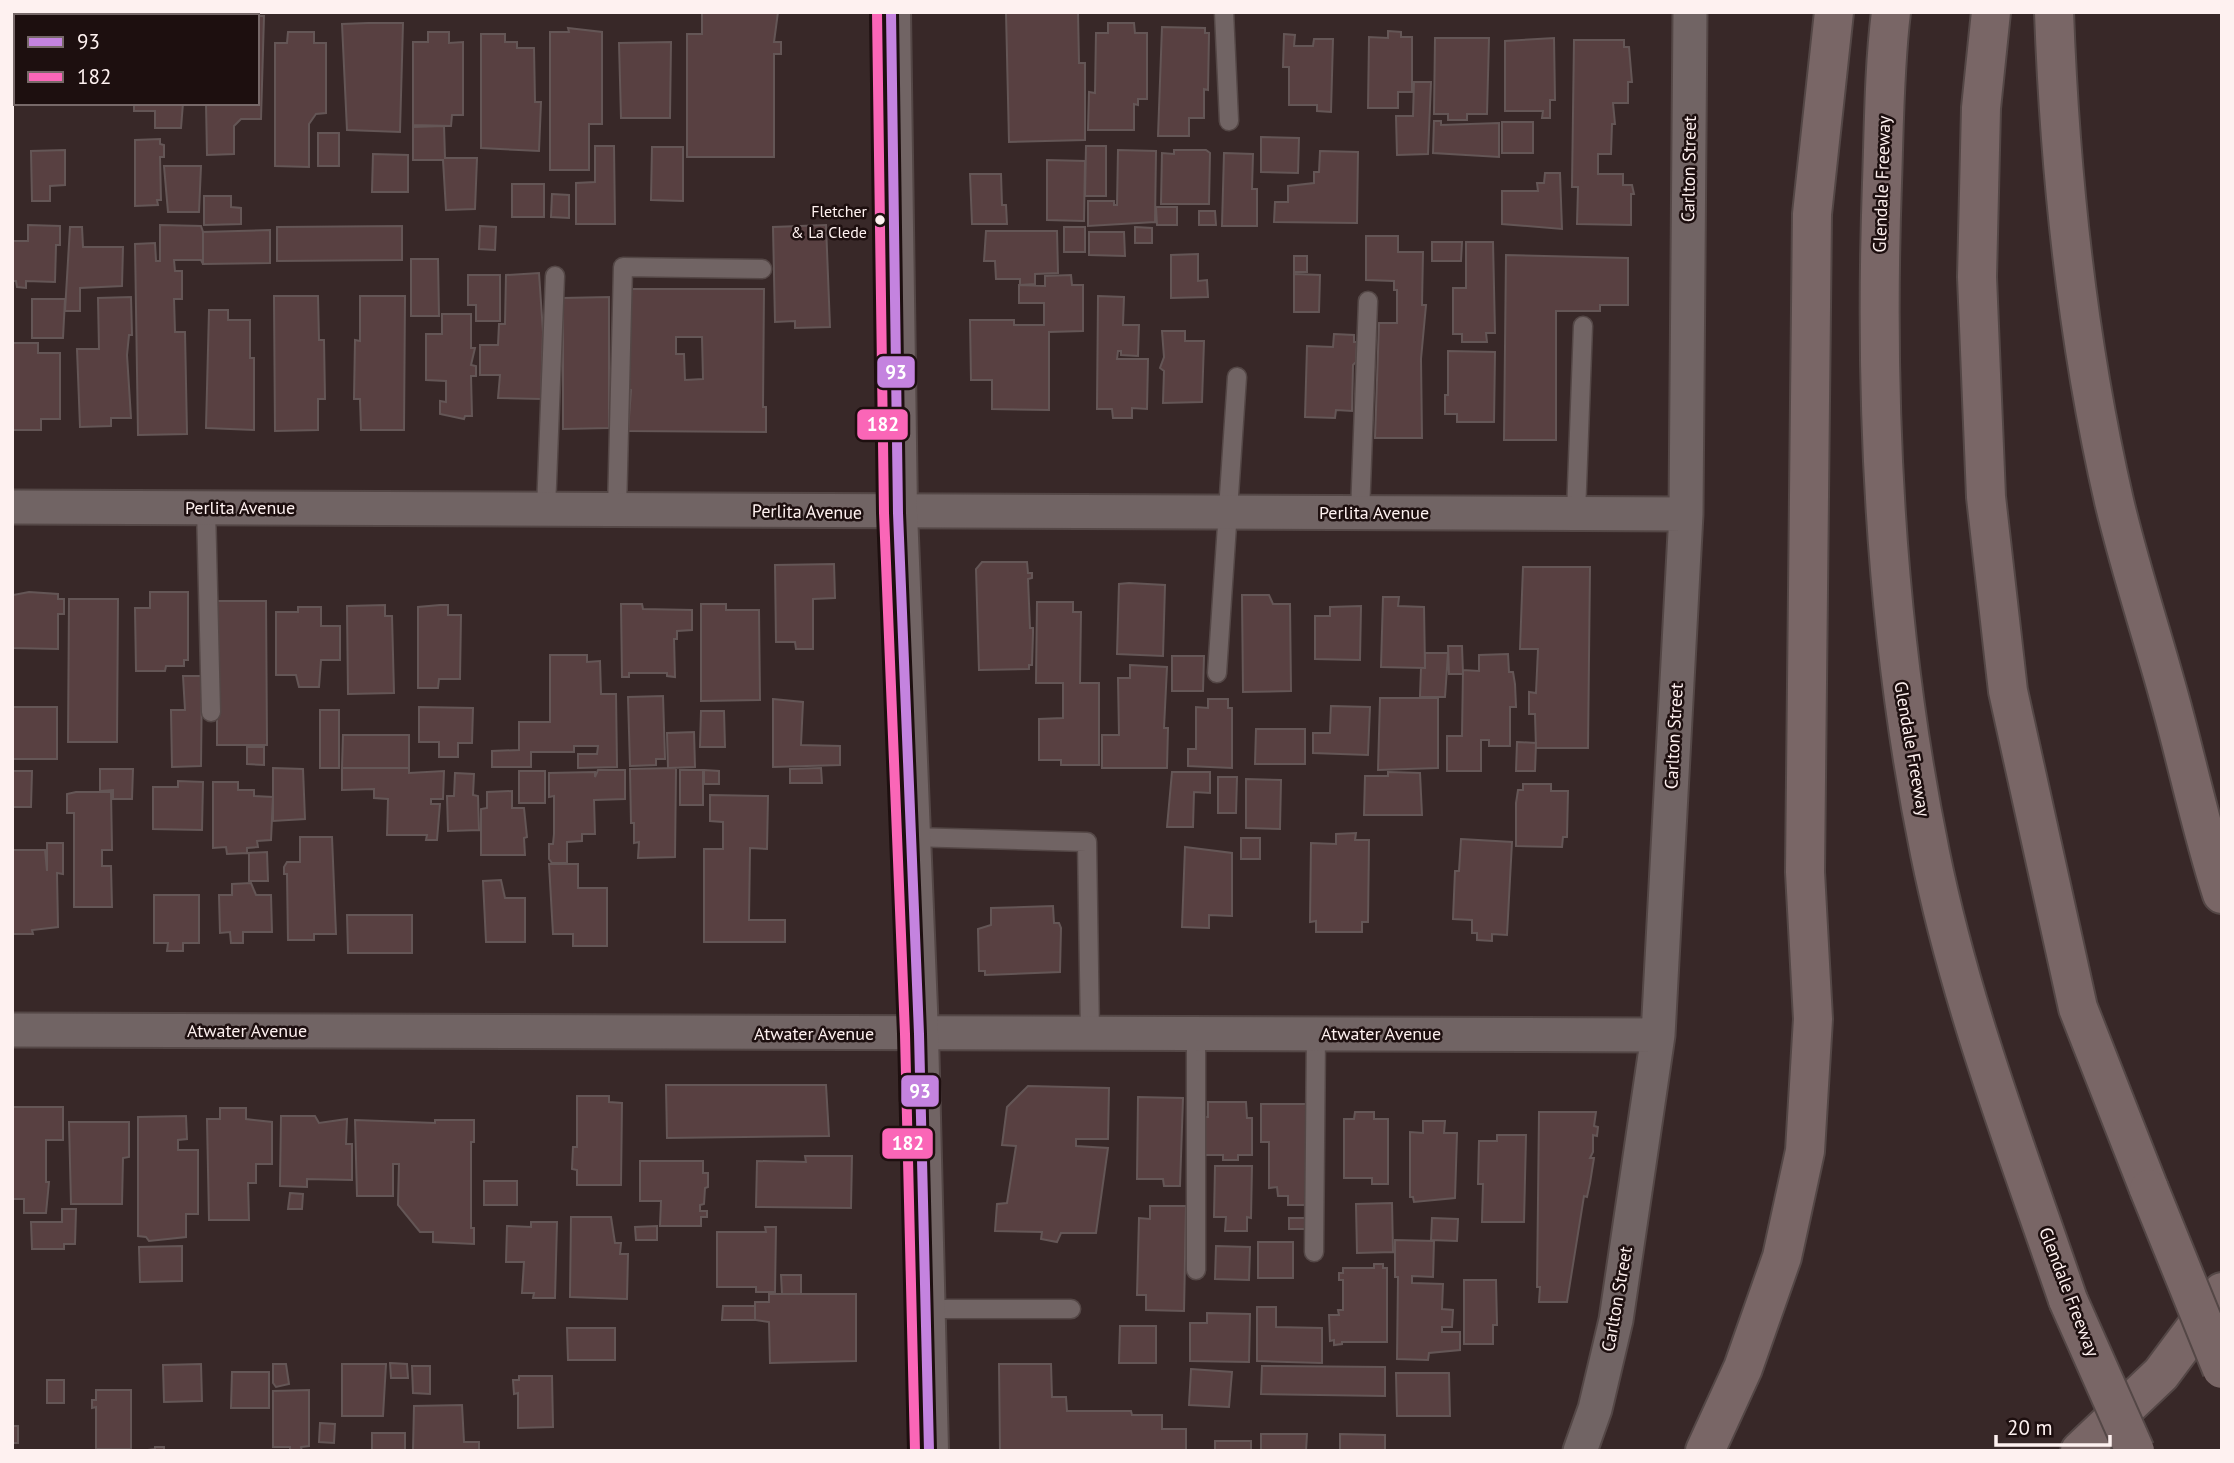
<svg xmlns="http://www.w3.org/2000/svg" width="2234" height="1463" viewBox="0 0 2234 1463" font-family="'PT Sans',sans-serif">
<rect width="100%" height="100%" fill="#382828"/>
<path fill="#584041" stroke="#645656" stroke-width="2" fill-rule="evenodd" d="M702,12H778L774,42H781V54H774V157H687V34H702Z
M1006,12H1078L1079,63H1085V140L1009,142Z
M207,16H264L261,119H241L234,126V154L207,155L206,103H257V16Z
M368,23H403L400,132L347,130L342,24Z
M1108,23H1134L1135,33H1147V99H1138V105L1134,104V130H1088L1089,92L1095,93L1096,33H1108Z
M1162,27L1205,28V33H1209L1208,90L1204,89V118H1189V136H1158Z
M568,28L602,32V124H589V170H550V32H569Z
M1388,31L1401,32V37H1412V92H1398V108H1368L1369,37L1388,38Z
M14,32L16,90H12V43Z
M288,32H314V43H326V113L316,114L309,124V167L275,166V43H287Z
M428,32H449V43L463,42V115H452L451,126L413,125V42H428Z
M481,34H505V42H517V48H534L535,102H541L539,151L481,148Z
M1284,34L1295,35L1294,46H1313L1314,39H1333L1331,112L1317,111V105H1289V67H1283Z
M1435,38H1489L1487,114H1467V120H1448V114H1434Z
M1554,38L1555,100H1550V118H1542L1543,111H1505V41Z
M1574,40H1624V47H1629L1632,82H1628V103H1613L1615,124H1612L1611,154H1598V174H1623V185H1632L1634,194H1631V225L1577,224L1578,187H1572Z
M671,42L670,118H621L619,43Z
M1414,82H1431L1428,154L1397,155L1396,116H1413Z
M134,103H183L181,128H155V111H134Z
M1434,121H1441V125L1499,123V157L1433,153Z
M1502,122H1533V153H1502Z
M444,126L445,158H477L475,209L446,210L443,160H413V127Z
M318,133H339V166H318Z
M1261,137L1299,138L1298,173L1261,172Z
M160,139V144L164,145V157H160L161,200H157L158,205L135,206V140Z
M595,146H614L615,224H576V183L595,182Z
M1086,146H1106V196H1085Z
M652,147H683V201L651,200Z
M65,150V185L50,186V201H32L31,151Z
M1118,150L1156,151L1155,222L1088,226V201H1114V205H1117Z
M1174,150H1206L1210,153L1209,204H1161L1162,153L1174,154Z
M1320,151L1358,152L1357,223L1274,222L1275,202H1288V186L1314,183V172H1319Z
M1224,153L1253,154L1252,189H1257V226H1222Z
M373,154L408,155V192H372Z
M1047,160L1085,161L1084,221L1047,220Z
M164,166H201L199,212H168Z
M1545,173H1560L1562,229L1502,224V191H1538L1537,183H1544Z
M970,174H1001L1002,205H1006L1007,224H972Z
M512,184H544V217H512Z
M552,194L569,195V218L551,217Z
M204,196H231V207L241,208V224L204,225Z
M1156,207H1177V225H1157Z
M1199,211H1215L1216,225H1199Z
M28,225L60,226V245H56L55,282L26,281V288L17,287L16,281H12V241H28Z
M160,225L201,226L203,232V264L201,260H174L175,271H182V299H174L175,332H185L187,434L138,435L135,244L155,243L156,261H160Z
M826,225L830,327L795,328V321L775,322L773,227Z
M402,226V260L277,261V227Z
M480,226L496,227L495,250L479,249Z
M70,227H82L83,247H123L122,286L80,288V311H65Z
M1064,227H1085V252H1064Z
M1135,227L1152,228V243H1135Z
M270,230V263L203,264V232Z
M986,231H1057L1058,273L1035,274V284L1020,285V279H996L995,261H984Z
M1089,232H1124L1125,256L1089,255Z
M1366,236H1398V252H1423L1422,305H1426L1421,359L1422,438H1375L1379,323H1397V290H1394V281L1366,280Z
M1432,242H1462L1461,261H1432Z
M1466,242H1493L1495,333H1486L1487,342H1462V334H1453V288H1466Z
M1198,254V281L1207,280L1208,297L1171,298V255Z
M1506,255L1628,258V305H1600V311H1556V440H1504Z
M1294,256H1307V272H1294Z
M411,259H438L439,316H411Z
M539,273L543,332L541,399L498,398L500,375H480V345H498L499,324H505L506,275Z
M1294,274L1320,275L1319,312H1294Z
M468,275H500V321H476V305H468Z
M1071,275L1072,285H1083V331L1049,332V410L992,409V380H971L970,320H1014V325H1044V303H1019V285L1045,286V276Z
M627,289H764L763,407H766V432L628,431L631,390L626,389ZM676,337H702L703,379L685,380L684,354H676Z
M274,296H318L319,340H324L325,399H318V430L275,431Z
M360,296H405L404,430H361L360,399H354L355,340L360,341Z
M1098,296L1124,297L1123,325H1139L1138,356L1121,355V351H1118L1117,359H1148L1147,409L1132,408V418H1113L1112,409H1097Z
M131,297L132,335H129L127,355L131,418H111V426L80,427L77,349H99L98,298Z
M609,297V428L563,429V298Z
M32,299H65L63,338H32Z
M209,310H228V320H250V358H254V430L206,428Z
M442,314H471V348H475L471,365L476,366V376H471L472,416H465L464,419L440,414V401L446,402V381L426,380V334H442Z
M1162,331H1185V341H1204L1202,402L1163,403L1164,371L1160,368L1164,357Z
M1334,334L1354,335V342H1357L1356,362L1353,365L1352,411L1336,410L1335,418L1305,417L1307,346L1333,347Z
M12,343H38V353H60V419H41V430H12Z
M1448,351L1495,352L1494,422H1457V414H1445V395H1448Z
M982,562H1027L1028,573H1032V578L1028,579L1030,628H1033V633L1032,665H1029V669L979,670L976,569Z
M834,564L835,598L813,599V649H796L795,642H776L775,565Z
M1523,567H1590L1588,748H1536L1535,714H1529V692L1536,693L1538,649H1520Z
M1129,583L1165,585L1163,656L1117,654L1119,584Z
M29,592L58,594V599H64V614H58V649L13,648V595Z
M150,592H188V660H184V666H166L165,671H136L135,608H150Z
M1242,595H1269L1273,604H1290L1291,691L1243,692Z
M1383,597H1399L1398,606L1424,607L1425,668L1381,667Z
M69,599H118L117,742H68Z
M217,601H266L267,745H217Z
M1037,602H1073V612H1081L1080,683H1099V765H1061V760H1039V719L1063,718V683H1036Z
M621,604H642L643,609L692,610V630L677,631V639H674L675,677L667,676V673H629V677H622Z
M701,604H726V610H759L760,700L701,701Z
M385,605V616H392L394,693L348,694L347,606Z
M440,605H448V615H461L460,679H439L438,688H418V607Z
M1361,606L1360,660L1315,659V616H1330V607Z
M298,607H321V626H340V660H321L319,687H299L296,675H276V612H298Z
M1448,646H1462L1463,674H1449Z
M1425,653H1448L1445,697H1420L1421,668H1425Z
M1508,654L1509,672H1513L1515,684L1516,707H1510V746H1489V740H1481V771H1447V736H1462L1463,670L1479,671V655Z
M550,655H587V662L600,661L601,694H616L617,767L578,768V754H597L598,746H574V752H531V767H492V751L519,750V722H550Z
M1172,656H1204L1203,691H1172Z
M1130,665L1167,667L1164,728H1168L1167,768H1102V735H1119L1118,678H1130Z
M183,676H202L201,766L172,767L171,710H185Z
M663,696L665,759H656V765L630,766L628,697Z
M1380,698H1438V768L1378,770Z
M773,699L803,702L801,745L840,746V765L773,767Z
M1208,699H1228V708H1232V768L1188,766V749H1196V707L1208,708Z
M1331,706L1370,707L1368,755L1313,753V733H1330Z
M12,707H57V759H12Z
M419,707L473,708L472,743H458V757H439V742H419Z
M320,710H339V768H320Z
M701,711H724L725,747H700Z
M1256,729H1305V764H1255Z
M694,732L695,767L668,768L667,733Z
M343,735H409V768H342Z
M1517,742L1536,743L1535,771H1516Z
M247,747H264V765L247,764Z
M273,768L303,769L305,819L273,821Z
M342,768H409V773L444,771L443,799H431V804H440L437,840H426L427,835H387L388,799L374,798V789L342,790Z
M676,768L675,857L638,858L639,842L634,843V823H631L630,769Z
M821,768L822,783H790V769Z
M100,769H133L132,799H113V790L100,791Z
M598,770H625V799L594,800L595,834H582V841L567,842V863H552L549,859V844H553L554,834V796L549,797V773L595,772V777Z
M680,770H703V805H680Z
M704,770L719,771V784H704Z
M12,771H32L31,807H12Z
M519,771H545V803H519Z
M1172,772H1210V793L1194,792L1193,827H1167Z
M1388,772L1420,773L1422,815H1364L1365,776H1388Z
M455,773L474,774L473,795L478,796L479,830L448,831L447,796H454Z
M1218,777H1237L1236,813H1218Z
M1246,779L1281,780L1280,829L1246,828Z
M178,781L203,782L202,830L153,829V787H178Z
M213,782H238V790H254V796L273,797L271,840L257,841L258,847L247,848V853L227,854L226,847L213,848Z
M1523,784H1551V791H1568L1567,837H1563L1562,847L1516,846V803L1518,790H1523Z
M512,791V808H524L527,837L524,838L525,855H481V809L487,808V792Z
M76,792H111L112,850H102V866H111L112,907H74V813H67V794Z
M710,795L768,796L767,849L750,848L749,920H785V942H704V849H723V822L710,821Z
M1356,833L1355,840H1369L1368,922H1362V932H1316V921L1310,922L1311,843L1336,844V834Z
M300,837H332L336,934H314V940H288L287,874H284V867L287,862H300Z
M1241,838H1260V859H1241Z
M1461,839L1512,842L1507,935L1492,934V941L1477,940V933H1472V920L1453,919L1455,871H1459Z
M47,843H63V874L57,873L58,927L32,930L33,934H12V850H45L47,871Z
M1185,847L1232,853V916L1209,915V928L1182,927Z
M267,852L268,881H249V853Z
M549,864H578V888H607V946H573V934H553Z
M501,880L505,898H525V942H486L483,881Z
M251,883L256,895H271L272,932H243V943H231L230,932L220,933L219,895H232V884Z
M154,895H199V943H183V951H167L168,943H154Z
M1053,906L1054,923H1059L1061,928L1060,972L985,975V971H979L978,929L991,925V908Z
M347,915H412V953H348Z
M666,1085H826L829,1136L667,1138Z
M1028,1086L1109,1088L1108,1139H1076V1146L1108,1148L1096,1233H1061L1057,1242L1041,1239L1042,1232L995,1231L997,1204L1007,1203L1016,1146L1002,1145L1007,1107Z
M577,1096H609V1102L622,1103L621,1185H577V1170L572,1169L573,1147H577Z
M1138,1097L1183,1098L1180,1186H1164L1163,1179H1137Z
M1208,1102H1246L1247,1118H1252V1155H1238V1160H1223V1155H1201V1117H1208Z
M1261,1104H1311V1205H1288V1196H1278L1277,1187L1269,1188V1142H1261Z
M12,1107H63V1140H46V1182H49L46,1213H24V1199H12Z
M220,1108H246V1119L272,1122V1164H256V1183H248L249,1220H209L207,1119H220Z
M1355,1112H1374V1119H1388V1184H1372V1178H1344V1119H1354Z
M1539,1112H1596L1594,1126L1598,1127L1597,1136L1593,1135V1152L1590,1158H1594L1590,1183L1587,1197L1584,1196L1567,1302H1539L1540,1287H1537Z
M186,1116L187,1139L178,1140V1150H198V1214H186V1237L149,1241L146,1237L138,1236V1117Z
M281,1116H315L319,1123L347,1119L346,1144H352V1180L307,1179V1187L280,1186Z
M355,1120L435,1123V1120H474V1142H471V1228H474V1244L433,1242V1232H420L398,1205L399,1164H393V1196H357Z
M1423,1121H1445L1444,1133H1457L1455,1198L1414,1202L1413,1197H1410V1132L1423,1133Z
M69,1122H129V1157L123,1158L122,1204H71Z
M1497,1135H1526L1524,1222H1482L1483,1184H1478L1479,1141H1497Z
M805,1156H852L851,1208L756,1207L757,1161L806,1162Z
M640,1161H703V1173H708V1187L705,1188L704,1204L700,1205V1211H707V1217H701V1226H660L661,1201H640Z
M1215,1166H1252L1251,1218L1247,1217V1231H1225L1226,1217H1214Z
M484,1181H517V1205H484Z
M290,1193L303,1194L302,1209H288Z
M1392,1203L1393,1252L1357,1253L1356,1204Z
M1150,1206H1186L1184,1311L1146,1310V1295H1137L1139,1218L1150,1219Z
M62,1209H76L75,1244H64V1249H32L31,1222H62Z
M571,1217H611L615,1243H621L620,1254H628L627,1299L570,1297Z
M1289,1218H1309V1229H1289Z
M1432,1218L1458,1219L1457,1241L1431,1240Z
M531,1222H557L555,1298H533L534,1293H522L524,1262H506L507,1226L531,1227Z
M657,1226V1240H636L635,1227Z
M765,1227H776L775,1292H756V1287H717V1232H766Z
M1395,1240L1434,1241L1433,1277L1412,1276V1283L1443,1284L1442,1309L1453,1310L1452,1327H1442V1332H1460V1350L1429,1353L1428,1360L1397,1359L1398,1277H1395Z
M1258,1242H1293V1278H1258Z
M182,1246V1281L140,1282L139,1247Z
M1216,1246L1250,1247L1249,1280L1215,1279Z
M1374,1264H1383V1268H1387V1342H1342V1344L1334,1345V1340L1330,1341L1329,1315H1339L1338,1310H1343V1280H1339V1273H1343V1268H1374Z
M781,1275H801V1294H782Z
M1464,1280H1496L1497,1325H1493V1344H1464Z
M769,1294H856V1361L770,1363L769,1322L755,1320V1302H769Z
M723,1306H755V1320H722Z
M1257,1307H1276V1327L1322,1328V1363L1257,1361Z
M1207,1313L1250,1314L1249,1362L1190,1361V1323H1207Z
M1120,1326H1156V1363H1119Z
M567,1328H615V1360H568Z
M390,1363L407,1364L408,1378H391Z
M201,1364L202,1401L164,1402L163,1365Z
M273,1364H286L289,1384L276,1387L273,1383Z
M342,1364H386L383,1416H342Z
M999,1364H1051L1052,1397H1066L1067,1411H1131L1132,1415H1162V1429H1186V1451H1000Z
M412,1366H430V1394L413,1393Z
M1262,1366L1385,1367V1396L1261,1394Z
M1191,1369L1232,1372L1229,1407L1189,1405Z
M232,1372H269V1408H231Z
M1396,1373H1449L1450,1416H1397Z
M519,1376H552L553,1427L518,1428V1393L514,1394L513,1380H519Z
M47,1380H64V1403H47Z
M96,1390H131V1449H96V1407L92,1408V1400H96Z
M309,1390V1446L301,1447L302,1451H290V1447H273V1391Z
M462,1405L464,1442H479V1451H413L414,1406Z
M320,1423L335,1424L334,1443L319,1442Z
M12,1426H18V1443H12Z
M372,1433H405V1451H372Z
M1261,1434H1307L1306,1451H1261Z
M1340,1434L1385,1435V1451H1340Z
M1215,1441H1251V1451H1215Z
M155,1447H164V1450L187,1451H140L155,1449Z"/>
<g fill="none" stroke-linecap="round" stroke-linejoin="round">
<defs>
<path id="service" d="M1224,12L1229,121
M206,508L211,712
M546,509L555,276
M617,510L623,267L762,269
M1360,513L1368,301
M1576,513L1583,326
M1217,673L1237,377
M910,837L1087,842L1090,1034
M1314,1252L1316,1033
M1196,1270V1034
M926,1309H1071"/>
<path id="minor" d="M12,507L1686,514
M12,1030L1658,1035
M1580,1451L1595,1409L1616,1320L1658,1035L1686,514L1690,12"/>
<path id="secondary" d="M891,12L898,513L919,1034L929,1451"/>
<path id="motorway" d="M1891,12C1884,69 1884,127 1882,183C1874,408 1885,633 1930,853C1961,1006 2018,1153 2068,1300
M1991,12L1981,108L1977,277L1986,497L2008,691L2078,1008L2149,1189
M2054,12C2060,176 2077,340 2114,501C2131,573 2155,643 2174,715C2190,775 2203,835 2222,894
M1705,1451L1743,1368L1782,1257L1805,1151L1813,1019L1805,872L1812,214L1834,12
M2080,1451L2161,1374L2222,1292"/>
</defs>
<use href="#service" stroke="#544746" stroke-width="21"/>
<use href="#minor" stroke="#544746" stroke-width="37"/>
<use href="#secondary" stroke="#544746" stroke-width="42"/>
<use href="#motorway" stroke="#544746" stroke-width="42"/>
<use href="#service" stroke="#716464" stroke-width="18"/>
<use href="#minor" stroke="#716464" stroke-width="33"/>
<use href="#secondary" stroke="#716464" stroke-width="38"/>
<use href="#motorway" stroke="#796666" stroke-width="38"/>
<defs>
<path id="motorway-bridge" d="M2149,1189L2222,1369
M2068,1300L2135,1451"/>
</defs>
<use href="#motorway-bridge" stroke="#544746" stroke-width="42" stroke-linecap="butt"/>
<use href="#motorway-bridge" stroke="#796666" stroke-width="38"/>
<defs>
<path id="bus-1" d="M891,12L898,513L919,1034L929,1451"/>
<path id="bus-2" d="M877,12L884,513L905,1034L915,1451"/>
</defs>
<use href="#bus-1" stroke="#1d0f0f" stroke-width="16"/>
<use href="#bus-2" stroke="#1d0f0f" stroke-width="16"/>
<use href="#bus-1" stroke="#c483df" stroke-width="10"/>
<use href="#bus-2" stroke="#fa66b7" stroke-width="10"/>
</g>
<circle fill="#fef1f0" stroke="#1d0f0f" stroke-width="2.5" cx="880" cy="220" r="6"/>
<g text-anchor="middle" stroke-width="5" stroke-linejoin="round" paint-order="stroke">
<g font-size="16" fill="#fef1f0" stroke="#1d0f0f" text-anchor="end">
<text x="867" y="217">Fletcher<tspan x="867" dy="21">&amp; La Clede</tspan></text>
</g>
<g font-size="18" fill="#fef1f0" stroke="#1d0f0f">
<text transform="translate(1689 169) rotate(-89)" y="6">Carlton Street</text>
<text transform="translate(1882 184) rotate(-88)" y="6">Glendale Freeway</text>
<text x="240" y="514">Perlita Avenue</text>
<text transform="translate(807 512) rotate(1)" y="6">Perlita Avenue</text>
<text x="1374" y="519">Perlita Avenue</text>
<text transform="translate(1674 736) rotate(-87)" y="6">Carlton Street</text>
<text transform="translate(1912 749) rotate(80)" y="6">Glendale Freeway</text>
<text x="247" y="1037">Atwater Avenue</text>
<text x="814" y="1040">Atwater Avenue</text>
<text x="1381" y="1040">Atwater Avenue</text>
<text transform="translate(2069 1292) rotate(69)" y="6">Glendale Freeway</text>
<text transform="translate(1617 1299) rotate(-80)" y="6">Carlton Street</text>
</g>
</g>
<g stroke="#1d0f0f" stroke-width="2.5">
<rect x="876" y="355" width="40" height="34" rx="7" fill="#c483df"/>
<rect x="856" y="408" width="53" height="33" rx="7" fill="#fa66b7"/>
<rect x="900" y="1074" width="40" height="34" rx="7" fill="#c483df"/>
<rect x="881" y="1127" width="53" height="33" rx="7" fill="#fa66b7"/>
</g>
<g font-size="19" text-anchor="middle" font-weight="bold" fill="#fff">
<text x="896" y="379">93</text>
<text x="883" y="431">182</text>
<text x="920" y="1098">93</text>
<text x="908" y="1150">182</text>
</g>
<rect width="2234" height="1463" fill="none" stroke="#fef1f0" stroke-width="28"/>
<rect x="14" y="14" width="245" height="91" fill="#1d0f0f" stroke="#776969" stroke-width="2"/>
<rect x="28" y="37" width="35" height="10" fill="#c483df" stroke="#776969" stroke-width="2"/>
<text x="77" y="49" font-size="21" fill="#fef1f0">93</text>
<rect x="28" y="72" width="35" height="10" fill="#fa66b7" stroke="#776969" stroke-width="2"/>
<text x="77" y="84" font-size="21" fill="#fef1f0">182</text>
<path d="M1996 1435v10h114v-10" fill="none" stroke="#fef1f0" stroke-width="3.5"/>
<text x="2007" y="1435" font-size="21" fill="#fef1f0" stroke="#1d0f0f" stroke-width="5" paint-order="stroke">20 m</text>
</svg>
